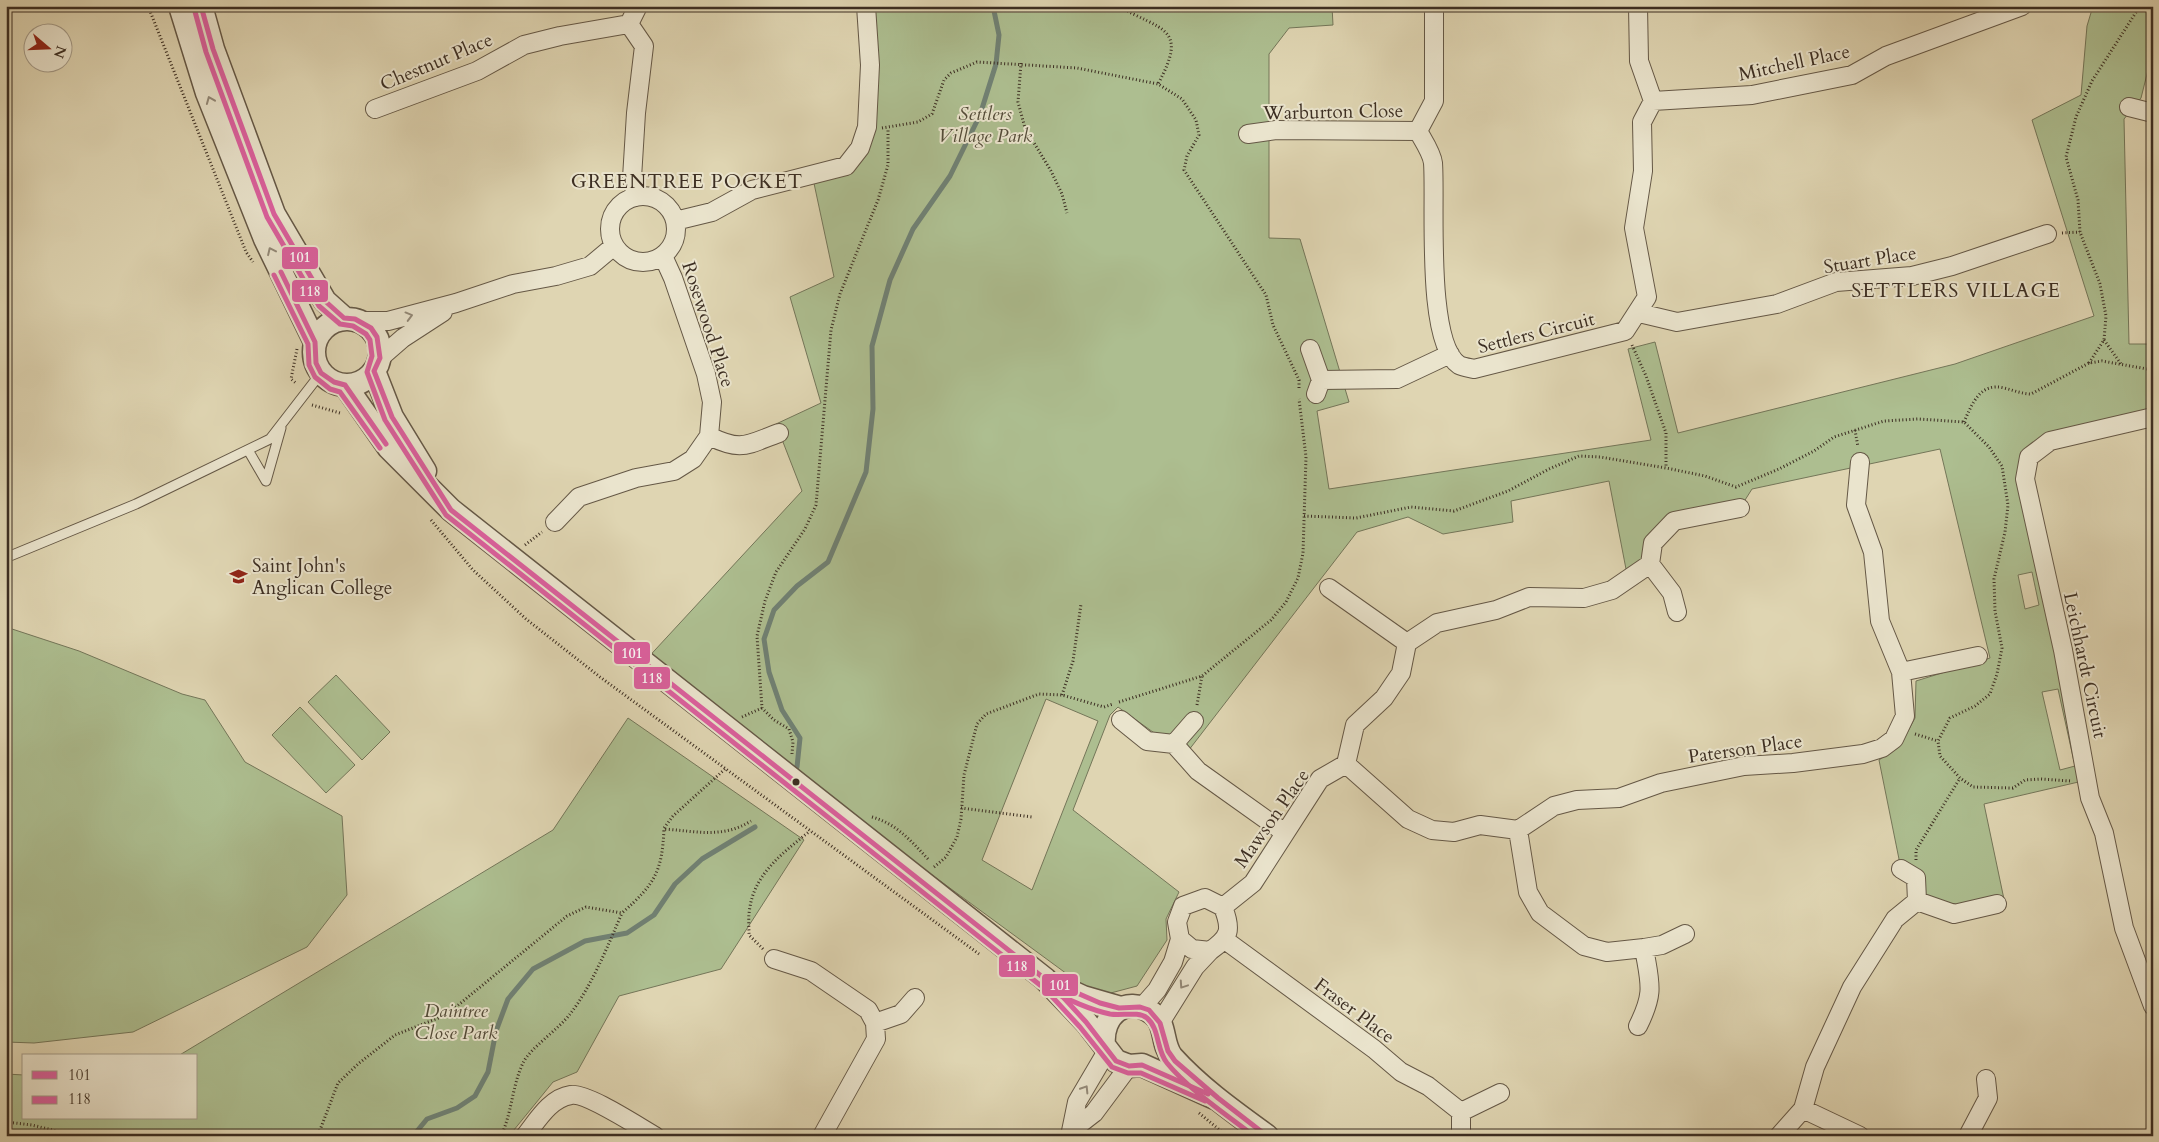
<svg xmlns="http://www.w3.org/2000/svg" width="2159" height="1142" viewBox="0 0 2159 1142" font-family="Cardo,serif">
<rect width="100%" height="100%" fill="#dfd5b2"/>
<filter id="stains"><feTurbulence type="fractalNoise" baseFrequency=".004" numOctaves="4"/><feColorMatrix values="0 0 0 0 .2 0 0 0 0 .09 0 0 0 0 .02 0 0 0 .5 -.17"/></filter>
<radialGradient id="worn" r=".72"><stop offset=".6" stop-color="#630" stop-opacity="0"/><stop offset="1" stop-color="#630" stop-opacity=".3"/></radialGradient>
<path fill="#adbe90" stroke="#747659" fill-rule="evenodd" d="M866,6H1332L1333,25L1289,28L1269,54V238L1300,239L1349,402L1317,411L1329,489L1651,440L1628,349L1655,342L1678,433L1955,364L2094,316L2032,120L2081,95L2087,26L2093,6H2153V50L2141,98L2124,119L2129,344H2153V417L2028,457L2087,780L1984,804L2005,904L1954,914L1917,901L1901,869L1879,760L1900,746L1915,718L1916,681L1990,658L1940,449L1752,489L1740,508L1674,521L1650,564L1626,569L1609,481L1511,501L1513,522L1443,534L1408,517L1357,532L1185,755L1118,707L1110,715L1073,810L1179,892L1166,919L1167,940L1137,986L1107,994L1082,985L643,663L802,491L776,424L821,403L790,297L834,277L812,174L860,148ZM2032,572L2039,605L2025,609L2018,575ZM2058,689L2075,766L2060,770L2042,692ZM1046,699L1098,721L1032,890L982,860Z
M6,627L79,651L182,694L205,700L245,762L342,816L347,895L307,947L133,1032L34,1043L6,1042Z
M336,675L390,732L362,760L308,702Z
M300,707L355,765L326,793L272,735Z
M628,718L804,840L721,969L619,996L577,1072L553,1082L509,1136H6V1074L24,1075V1118H196V1056H178L553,830Z"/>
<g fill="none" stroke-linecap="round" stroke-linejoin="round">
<path stroke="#708174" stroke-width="5" d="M797,767L800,738L782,710L769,672L764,639L774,610L797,586L828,562L866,472L873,409L872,346L890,280L913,229L950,176L980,115L996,64L999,35L993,6
M413,1136L427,1119L457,1108L475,1096L488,1072L496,1031L508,999L533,969L585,941L627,933L654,915L675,884L702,859L755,827"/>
<defs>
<path id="service" d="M248,450L266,481
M266,481L281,428
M10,556L136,504L270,439L321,373"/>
<path id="minor" d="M1434,6V101L1418,131C1423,140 1432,153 1433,163C1436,201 1425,342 1459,365C1463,367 1470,368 1474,369L1625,331L1647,297L1634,228L1643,171L1642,122L1653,101L1639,61L1638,6
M1653,101L1752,95L1852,75L1886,56L2022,6
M2129,107L2153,113
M375,109L477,71L524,45L560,36L629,24
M1248,134L1276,130L1418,131
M610 229a33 33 0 1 1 66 0a33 33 0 1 1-66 0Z
M636,197L632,178L636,113L644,46L629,24L638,6
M675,221L712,212L752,190L846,166L860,148L867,127L870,65L866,6
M1639,313L1677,322L1777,304L1836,282L1912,276L1952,266L2047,234
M361,321H388L456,303L513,284L556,276L590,266L614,246
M1310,349L1321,380L1316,394
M380,358L403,338L443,312
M1321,380L1397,379L1450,354
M2153,417L2050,441L2029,457L2025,479L2063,650L2090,798L2104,833L2124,928L2153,1006
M709,436C742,452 746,445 779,433
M555,522L579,497L636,478L674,471L693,459L709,436L712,402L706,374L673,278L663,256
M1650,564L1653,543L1674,521L1740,508
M1329,588L1407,643
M1901,672L1978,656
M1121,720L1147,741L1174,744L1194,721
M1174,744L1198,771L1285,833
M1346,764L1408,819L1432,830L1454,832L1480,825L1518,830L1554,806L1577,800L1619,798L1661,783L1744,766L1793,763L1863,754L1882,748L1894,739L1905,716L1901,672L1880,621L1873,552L1856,505L1860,462
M1518,830L1528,892L1540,913L1584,946L1607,952L1644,948L1662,945L1685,934
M1901,869L1916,878L1917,901
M1917,901L1954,914L1997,904
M1223,907L1253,883L1320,779L1346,764L1355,725L1384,698L1401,673L1407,643L1437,623L1496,610L1529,597L1584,598L1612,590L1650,564L1672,593L1677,612
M1225,940L1374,1049L1401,1072L1428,1086L1461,1112
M774,959L811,971L868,1010L875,1023L876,1039L822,1136
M1142,1007L1157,990L1173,962L1180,939L1177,922L1183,906L1205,898L1223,907C1232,930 1230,937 1210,951L1192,949L1180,939
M875,1023L901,1014L915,998
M1160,1023L1195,967L1210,951
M1638,1026C1655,992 1650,984 1644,948
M1803,1109L1860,1136
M1072,1130L1094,1113L1129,1066
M525,1136C537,1121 550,1098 571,1095C586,1092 639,1127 655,1136
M1070,1136L1077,1102L1107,1051
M1461,1136V1112L1500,1093
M1779,1136L1803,1109L1815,1067L1852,987L1895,919L1917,901
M1968,1136L1988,1098L1986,1079"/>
<path id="tertiary" d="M180,6L207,93L265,239L315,342
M201,6L213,49L274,214L325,301L344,318
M314 352a33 33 0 1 1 66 0a33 33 0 1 1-66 0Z
M374,371L392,417L425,471
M345,385L389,448L451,510L1045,979L1086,1022L1116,1061L1129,1066L1142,1065L1215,1098
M1057,985L1083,997L1121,1008
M1104,1045C1101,1016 1125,994 1152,1013C1167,1023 1161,1044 1172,1057C1200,1088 1234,1112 1267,1136"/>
</defs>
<use href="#service" stroke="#655846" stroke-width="11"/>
<use href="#minor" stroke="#655846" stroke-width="20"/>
<use href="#tertiary" stroke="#655846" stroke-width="25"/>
<path stroke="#3c2e22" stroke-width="3" stroke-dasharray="1 2.5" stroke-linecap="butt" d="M148,6L246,252L253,262
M1118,6C1162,31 1189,27 1158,84
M1021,63L1018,102L1025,128L1051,171L1062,194L1067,213
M882,128L918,122L932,114L944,80L951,73L977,62L1077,68L1158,84L1182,99L1196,120L1199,135L1187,156L1184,170L1266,295L1273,325L1299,380V388
M2062,233L2080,232
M2104,340L2121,364
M1632,345L1646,376L1666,433V468
M297,349L291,379L297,384
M2089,363L2104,340L2106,316L2100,284L2080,232L2078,200L2066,157L2076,117L2092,81L2140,6
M312,405L340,413
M1964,422C1972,404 1980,382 2004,388C2013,390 2022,394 2031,394L2089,363L2102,361L2153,370
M1855,430L1858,447
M1304,516L1356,518L1411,507L1454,511L1508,491L1549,469L1579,456L1600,457L1666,468L1705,476L1736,487L1779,469L1814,451L1834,437L1884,421L1918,419L1964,422L1989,447L2002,466L2008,505L2005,532L1994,579L1995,611L2002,648L1997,674L1990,694L1975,706L1950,718L1938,741L1940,756L1960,778L1973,787L2013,788L2025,780L2041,779L2071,781
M431,520L473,570L526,619L600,677L979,954
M525,545L542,532
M1062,695L1073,661L1081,604
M1119,702L1202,676L1271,620L1286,602L1298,578L1303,553L1306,457L1299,399
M1197,705L1202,676
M742,717L762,708
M1915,734L1938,741
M792,754L793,742L789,729L774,720L762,708L757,636L765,601L776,572L805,529L816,505L831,330L840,294L878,200L888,165V128
M961,808L1032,817
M872,817C897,824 911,841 928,859
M664,828L673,816L725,769
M1916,860V850L1960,778
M934,867L946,857L957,837L961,819L964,775L977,724L986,714L1039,694L1062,695L1104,707L1113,704
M763,949L749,935C749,926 748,916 750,907C755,873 785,851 810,831
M1199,1113L1227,1136
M6,1122L32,1125L77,1136
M315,1136L320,1130L338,1083L358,1064L395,1035L446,1015L567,916L586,907L622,913C655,884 662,872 664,829C696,831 722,839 751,821
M501,1136C512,1113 512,1086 523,1063C530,1048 559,1029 570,1014C591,988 609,943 622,913"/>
<use href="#service" stroke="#eae4cd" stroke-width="9"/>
<use href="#minor" stroke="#eae4cd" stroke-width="18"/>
<use href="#tertiary" stroke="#eae4cd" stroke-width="22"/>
<defs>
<path id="bus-1" d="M201,6L213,49L274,214L325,301L344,318L355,319L371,328L377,337L380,358L374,371L392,417L451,510L1045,979L1100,1003L1119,1008L1140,1007L1149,1010L1160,1023L1168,1051L1175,1061L1218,1098L1267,1136
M281,272L315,342L316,363L321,373L334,382L345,385L386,444
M1051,984L1086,1022L1116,1061L1129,1066L1142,1065L1208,1094"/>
<path id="bus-2" d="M194,8L206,52L267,217L319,306L340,324L353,326L366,334L370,340L372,356L367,372L385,420L446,515L1040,985C1062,997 1086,1009 1110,1014C1122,1016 1138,1011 1147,1018C1160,1029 1156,1050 1167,1063C1188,1089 1227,1115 1254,1136
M274,275L308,344L309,365L315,377L330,389L340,392L380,448
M1045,989L1080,1027L1112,1067L1128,1073H1141L1205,1101"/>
</defs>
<use href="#bus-1" stroke="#eae4cd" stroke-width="9"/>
<use href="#bus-2" stroke="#eae4cd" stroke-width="9"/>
<use href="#bus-1" stroke="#dc609e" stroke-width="5"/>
<use href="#bus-2" stroke="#dc609e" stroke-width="5"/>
</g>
<defs><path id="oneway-chevron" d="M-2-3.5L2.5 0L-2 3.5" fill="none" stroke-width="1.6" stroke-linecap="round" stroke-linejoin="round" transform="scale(1.25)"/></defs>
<g stroke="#938978">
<use href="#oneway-chevron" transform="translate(210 100) rotate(-112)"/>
<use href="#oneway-chevron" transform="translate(271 251) rotate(-115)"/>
<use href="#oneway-chevron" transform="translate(409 316) rotate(-15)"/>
<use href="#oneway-chevron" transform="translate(1183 985) rotate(124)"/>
<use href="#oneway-chevron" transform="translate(1085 1089) rotate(-58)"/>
</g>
<defs>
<symbol id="school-bare" viewBox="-9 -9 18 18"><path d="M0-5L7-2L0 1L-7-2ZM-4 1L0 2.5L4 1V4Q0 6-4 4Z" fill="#8f2418" stroke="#eae4cd" stroke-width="2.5" paint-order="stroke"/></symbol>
</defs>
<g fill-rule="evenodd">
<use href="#school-bare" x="226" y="564" width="25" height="25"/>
</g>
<circle fill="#3c2e22" stroke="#eae4cd" stroke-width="2" cx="796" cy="782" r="4.5"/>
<g text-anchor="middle" stroke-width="4" stroke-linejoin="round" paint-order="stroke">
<g font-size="19" fill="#3c2e22" stroke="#eae4cd">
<text transform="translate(436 61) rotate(-23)" y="7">Chestnut Place</text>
<text transform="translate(1794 62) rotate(-12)" y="7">Mitchell Place</text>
<text transform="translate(1333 111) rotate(-1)" y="7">Warburton Close</text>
<text transform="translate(1870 259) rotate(-9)" y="7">Stuart Place</text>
<text transform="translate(709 324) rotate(72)" y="7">Rosewood Place</text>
<text transform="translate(1536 332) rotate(-14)" y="7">Settlers Circuit</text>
<text transform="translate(2086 665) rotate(78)" y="7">Leichhardt Circuit</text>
<text transform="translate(1745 748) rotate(-8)" y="7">Paterson Place</text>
<text transform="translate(1271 818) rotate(-55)" y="7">Mawson Place</text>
<text transform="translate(1355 1010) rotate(37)" y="7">Fraser Place</text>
</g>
<g font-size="19" font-style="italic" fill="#534b38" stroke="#eae4cd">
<text x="985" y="120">Settlers<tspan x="985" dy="22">Village Park</tspan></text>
<text x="456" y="1017">Daintree<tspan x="456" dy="22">Close Park</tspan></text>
</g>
<g font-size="19" fill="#3c2e22" stroke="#eae4cd" text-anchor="start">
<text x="252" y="572">Saint John's<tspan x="252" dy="22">Anglican College</tspan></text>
</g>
<g font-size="20" letter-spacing="1" fill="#3c2e22" stroke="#eae4cd">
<text x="687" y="188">GREENTREE POCKET</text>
<text x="1956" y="297">SETTLERS VILLAGE</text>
</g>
</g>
<g stroke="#eae4cd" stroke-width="2">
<rect x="281" y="246" width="38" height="24" rx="5" fill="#dc609e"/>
<rect x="291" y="279" width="38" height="24" rx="5" fill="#dc609e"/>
<rect x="613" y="641" width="38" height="24" rx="5" fill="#dc609e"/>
<rect x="633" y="666" width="38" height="24" rx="5" fill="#dc609e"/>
<rect x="998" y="954" width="38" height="24" rx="5" fill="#dc609e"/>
<rect x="1041" y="973" width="38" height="24" rx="5" fill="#dc609e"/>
</g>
<g font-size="14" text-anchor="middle" font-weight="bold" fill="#fff">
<text x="300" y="262">101</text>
<text x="310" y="296">118</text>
<text x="632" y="658">101</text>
<text x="652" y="683">118</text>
<text x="1017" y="971">118</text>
<text x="1060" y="990">101</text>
</g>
<rect width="2159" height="1142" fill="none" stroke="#dfd5b2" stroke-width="25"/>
<rect x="8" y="8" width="2144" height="1127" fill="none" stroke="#3c2e22" stroke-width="2.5"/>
<rect x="12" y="12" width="2134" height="1117" fill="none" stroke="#3c2e22"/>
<rect x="22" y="1054" width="175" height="65" fill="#eae4cd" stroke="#a49b89"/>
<rect x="32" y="1071" width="25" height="8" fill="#dc609e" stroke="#a49b89"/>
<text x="68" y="1080" font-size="15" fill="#3c2e22">101</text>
<rect x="32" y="1096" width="25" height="8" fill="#dc609e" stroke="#a49b89"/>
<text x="68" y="1104" font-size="15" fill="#3c2e22">118</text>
<g transform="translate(48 48) rotate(109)"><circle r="24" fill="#eae4cd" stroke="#a49b89"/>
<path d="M0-4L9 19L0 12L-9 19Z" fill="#8f2418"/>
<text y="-8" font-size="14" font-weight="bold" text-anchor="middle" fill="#3c2e22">N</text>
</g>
<rect width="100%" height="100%" filter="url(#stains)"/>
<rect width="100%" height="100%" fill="url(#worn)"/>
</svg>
